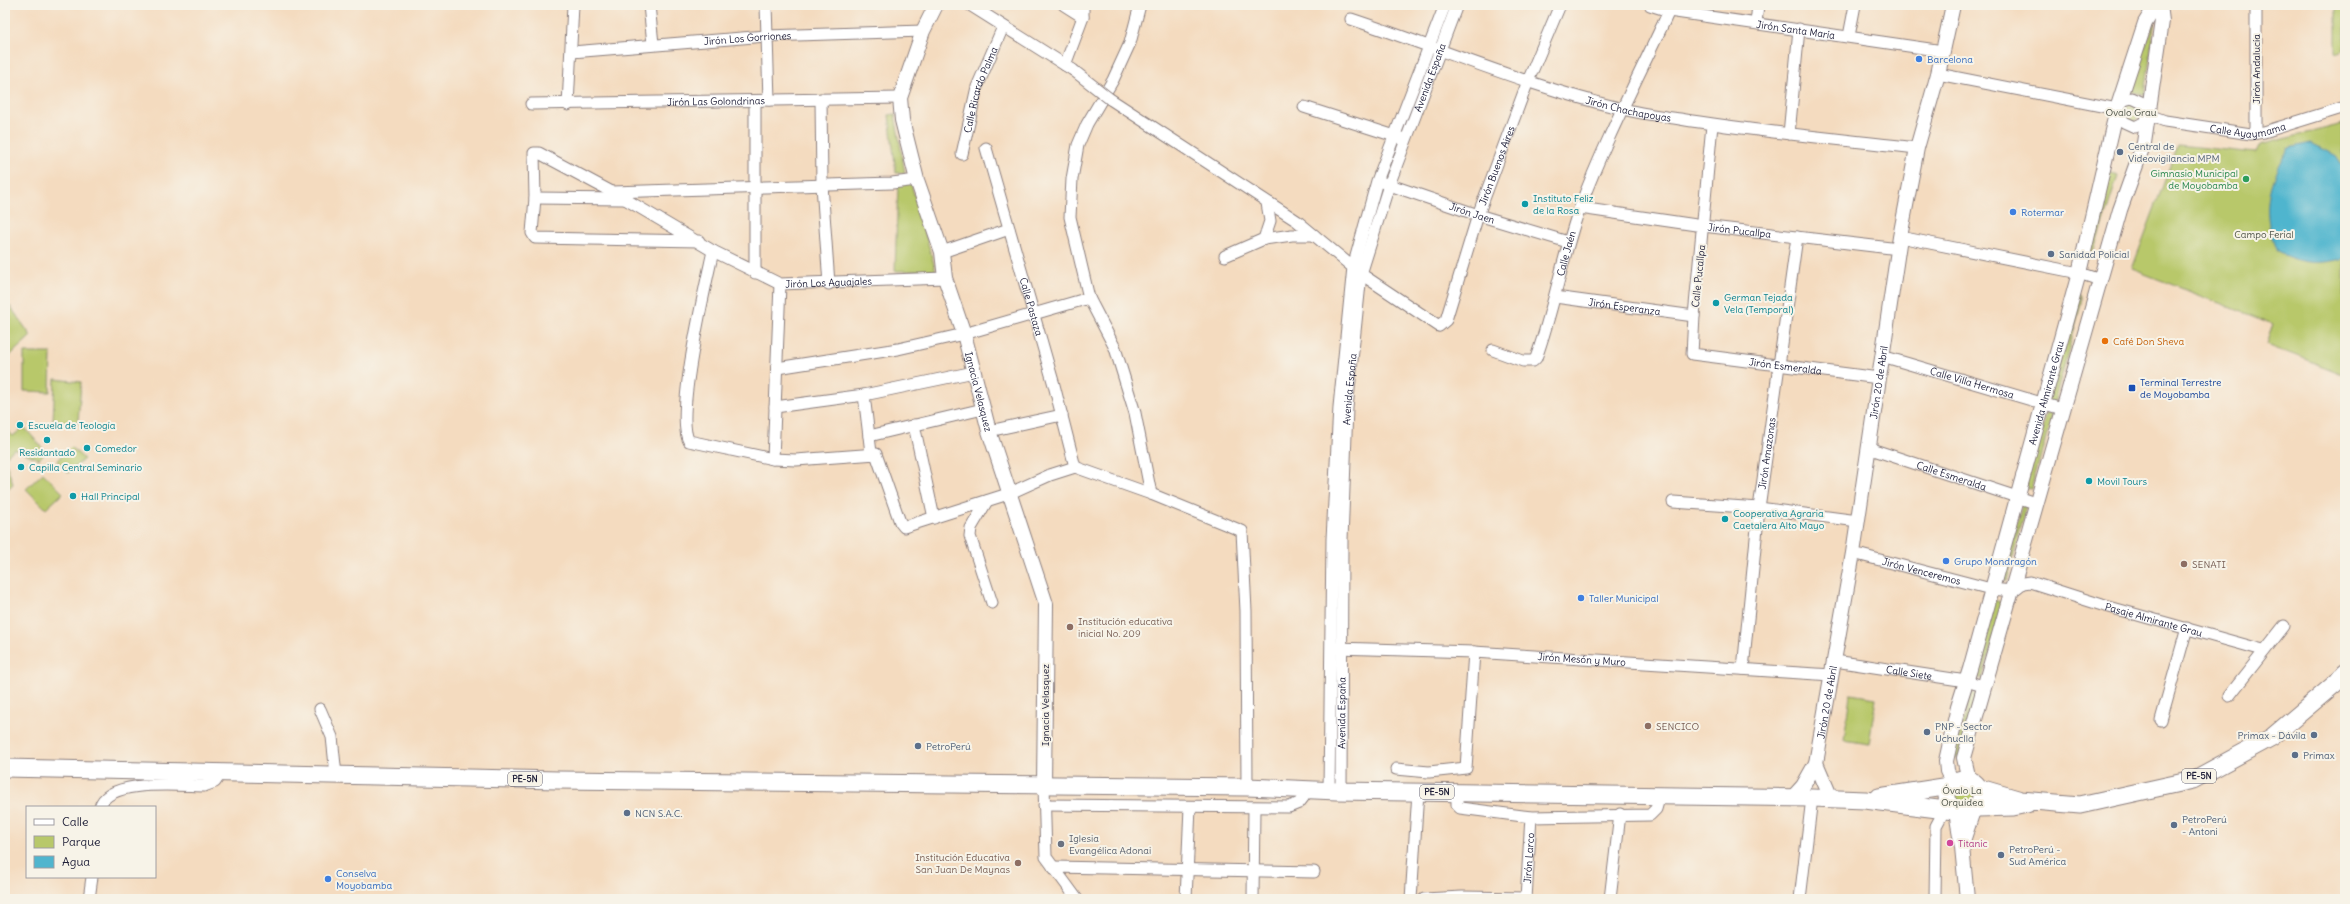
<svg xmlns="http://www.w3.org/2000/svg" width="2350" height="904" viewBox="0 0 2350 904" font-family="Delius,sans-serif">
<rect width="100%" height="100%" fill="#f7f3e8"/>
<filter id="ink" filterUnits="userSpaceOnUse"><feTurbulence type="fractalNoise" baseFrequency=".025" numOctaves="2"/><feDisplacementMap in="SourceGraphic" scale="8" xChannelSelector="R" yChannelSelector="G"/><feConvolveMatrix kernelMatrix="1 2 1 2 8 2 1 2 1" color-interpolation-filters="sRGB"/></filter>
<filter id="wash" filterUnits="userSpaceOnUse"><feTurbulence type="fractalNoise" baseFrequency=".012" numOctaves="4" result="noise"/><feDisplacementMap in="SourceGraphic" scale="16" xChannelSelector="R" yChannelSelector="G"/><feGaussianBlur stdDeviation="0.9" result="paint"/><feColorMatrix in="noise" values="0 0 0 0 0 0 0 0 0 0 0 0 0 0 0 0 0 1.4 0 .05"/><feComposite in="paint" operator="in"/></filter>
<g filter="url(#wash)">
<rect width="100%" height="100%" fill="#f4dbbf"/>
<path fill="#b8c86a" stroke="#6d7552" d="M2336,5H2345V50L2336,53Z
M2155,19L2145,95L2128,91Z
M2128,102L2138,104L2142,111L2136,121L2129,122L2121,110Z
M895,114L905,173H896L889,115Z
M2343,124L2345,375L2266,344L2273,324L2132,269L2178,145L2256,153L2260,145Z
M2107,173L2118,176L2094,250L2087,260Z
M910,180L936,271H895L898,183Z
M2078,291L2081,296V304L2054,403L2046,402Z
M10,306L31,336L5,360V310Z
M24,353H51L50,392L24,391Z
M55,379L81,382L78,423L53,421Z
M2047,412L2053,414L2031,489L2025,488Z
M24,427L46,452L39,459L14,449L5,458V429L13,436Z
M71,447L84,459L68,473L57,461Z
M5,461L13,484L6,491L5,490Z
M43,473L63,493L46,509L26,489Z
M2022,505L2026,506L2007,581L2002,580Z
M1994,600L2003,603L1982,679L1973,676Z
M1971,693L1977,694L1959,756L1953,758Z
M1850,694L1876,698L1869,744L1844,740Z
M1949 796a13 13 0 1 1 26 0a13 13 0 1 1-26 0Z"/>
<path fill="#50b5ce" stroke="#396c84" d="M2311,143L2335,155L2345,170V258C2319,265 2302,264 2277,252C2261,213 2266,183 2289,148Z"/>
</g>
<g filter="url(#ink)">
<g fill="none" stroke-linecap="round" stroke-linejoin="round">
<defs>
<g id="minor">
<path d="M649,5L653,44"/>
<path d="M766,5L769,100"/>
<path d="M970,5L1073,70"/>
<path d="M1064,5L1083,17"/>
<path d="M1140,5L1130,43L1113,80L1087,124L1078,145L1072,179L1070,217L1089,298L1115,348L1135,413L1151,494"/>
<path id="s1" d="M1650,5L1669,11L1943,51"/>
<path d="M2256,5V133"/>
<path id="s2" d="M1351,19C1442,49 1530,87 1623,109C1642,114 1661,116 1680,119C1758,132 1838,139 1917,148"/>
<path d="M1756,23L1758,5"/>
<path d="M1849,36L1855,5"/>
<path id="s3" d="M572,52L766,36L923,31"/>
<path d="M1065,65L1083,17V5"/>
<path d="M1938,74L2117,109"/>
<path d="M821,99L822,185L829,284"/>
<path id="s4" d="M1110,99L1297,221L1361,274L1439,326L1446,320L1478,215L1528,81L1560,5"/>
<path id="s5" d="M531,104L900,98"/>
<path d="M568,105L573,5"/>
<path d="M1304,107L1401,138"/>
<path d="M2117,109L2124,122L2135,127L2143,123L2149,115"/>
<path d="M2117,109L2124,100L2132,98L2143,103L2149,115"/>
<path id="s6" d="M2149,115L2165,121L2251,134L2264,132L2345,107"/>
<path id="s7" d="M1712,125L1694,316L1692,354L1879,378"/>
<path d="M1789,134L1799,29"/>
<path id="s8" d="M986,148L1054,385L1075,467"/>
<path id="s9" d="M962,154L977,87L1003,27"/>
<path id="s10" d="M1384,183L1478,215L1568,242"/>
<path d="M613,192L892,183L917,180"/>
<path d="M535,198L623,199"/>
<path id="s11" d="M1580,208L1703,226L1899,249"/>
<path d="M1900,237L2079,273L2100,280"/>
<path d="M1264,239L1292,235H1314"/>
<path id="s12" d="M699,241L535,238L532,233L535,198L534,153H539L625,199L713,251L780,284L945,278"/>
<path d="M713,251C706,284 674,417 689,441L773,459L796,460L876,454L900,522L904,527L1008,494L1050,475L1075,467L1151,494L1242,531L1246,611L1247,787"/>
<path d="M942,252L1009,229"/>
<path d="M1225,256L1264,239L1270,221L1267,203"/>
<path d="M755,273V101"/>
<path id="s13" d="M1555,297L1694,316"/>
<path id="s14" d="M1493,350L1523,361H1533L1536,358C1554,309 1562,257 1580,207C1605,140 1639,76 1669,11"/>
<path id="s15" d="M1882,356L2062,409"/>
<path d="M777,368L898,349L964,334L1089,298"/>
<path d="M864,395L871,453"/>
<path d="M775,407L864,395L974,372"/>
<path d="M914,425L934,518"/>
<path d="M989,431L1062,415"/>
<path d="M869,436L983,409"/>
<path id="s16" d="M1868,448L2035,503"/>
<path d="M773,459L780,284"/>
<path d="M987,501L971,528L970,536L992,603"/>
<path d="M1673,502L1759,508L1858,521"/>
<path id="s17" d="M1853,553L1991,589L2013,591L2023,583L2030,582L2102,605L2263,650"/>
<path id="s18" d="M1335,648L1474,652L1832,675"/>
<path id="s19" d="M1835,661L1966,681L1983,686"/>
<path id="s20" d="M1743,669L1759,508L1797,237"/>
<path d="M2229,696L2284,626"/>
<path d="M320,709L332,737L336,775"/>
<path d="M2161,720L2187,628"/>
<path d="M1396,769L1429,772L1466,768L1474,652"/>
<path d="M1044,785L1046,857L1077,899"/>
<path d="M1329,790L1332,539L1339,407L1353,267L1377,181L1445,5"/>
<path id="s21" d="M1341,791L1342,540L1347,408L1361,274L1389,185L1457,5"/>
<path d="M1457,792V805L1460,808L1531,817L1650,815L1656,809L1660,795"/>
<path d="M1044,805L1289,807L1299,803L1309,790"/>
<path d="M100,807C107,778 181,786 204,786L215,782L221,773"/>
<path d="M1053,867L1314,872"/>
<path d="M89,899L92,877"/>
<path d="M1186,899L1190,807"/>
<path d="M1253,899L1254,808"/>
<path d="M1411,899L1418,792"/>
<path d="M1424,899L1462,897L1526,898"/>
<path id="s22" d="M1526,899L1531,817"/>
<path d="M1610,899L1620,814"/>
<path d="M1800,899L1812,798"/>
<path d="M1935,899L1936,826L1944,811"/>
</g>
<g id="major">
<path id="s23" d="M936,5L923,31L900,98L902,120L917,180L942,252L945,278L964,334L989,431L1046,604L1044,785"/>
<path d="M1816,763L1831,798"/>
<path d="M1969,780L1964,758L2120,210L2144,143L2162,21L2160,5"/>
<path id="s24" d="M1953,783L1947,771L1946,761L1958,707L1970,669L2079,273L2117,109L2145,23L2156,5"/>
<path id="s25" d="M1793,797L1803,786L1816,763L1853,553L1900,237L1917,148L1938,74L1953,5"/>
<path d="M1956,812L1962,847L1967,899"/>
<path d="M1963,841L1973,811"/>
</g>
<path id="highway" d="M5,768L558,780L1247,787L1337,791L1812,798L1865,800L1954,811
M1947 796a17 17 0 1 1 34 0a17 17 0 1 1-34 0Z
M1980,788L2021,800L2080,805L2193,780L2272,737L2337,682L2345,672
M1879,797L1950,786
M1978,808L2013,807L2027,804"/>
</defs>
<use href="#minor" stroke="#8b7e7d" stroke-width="13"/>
<use href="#major" stroke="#8b7e7d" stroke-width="16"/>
<use href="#highway" stroke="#8b7e7d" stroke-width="19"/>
<use href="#minor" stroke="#fff" stroke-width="11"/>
<use href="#major" stroke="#fff" stroke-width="14"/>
<use href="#highway" stroke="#fff" stroke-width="17"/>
<defs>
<path id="minor-bridge" d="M1073,70L1110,99"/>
</defs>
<use href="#minor-bridge" stroke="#8b7e7d" stroke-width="13" stroke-linecap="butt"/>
<use href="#minor-bridge" stroke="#fff" stroke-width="11"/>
</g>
</g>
<g fill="#3f7fe0" stroke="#f7f3e8" stroke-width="1.5">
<circle cx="1919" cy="59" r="4"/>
<circle cx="2013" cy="212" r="4"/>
<circle cx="1946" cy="561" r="4"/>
<circle cx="1581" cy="598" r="4"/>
<circle cx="328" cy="879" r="4"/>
</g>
<g fill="#5c6f8a" stroke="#f7f3e8" stroke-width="1.5">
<circle cx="2120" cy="152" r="4"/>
<circle cx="2051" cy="254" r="4"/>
<circle cx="1927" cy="732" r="4"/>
<circle cx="2314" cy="735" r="4"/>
<circle cx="918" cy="746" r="4"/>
<circle cx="2295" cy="755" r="4"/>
<circle cx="627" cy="813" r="4"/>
<circle cx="2174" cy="825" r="4"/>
<circle cx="2001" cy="855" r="4"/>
</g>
<circle fill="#2e9e5b" stroke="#f7f3e8" stroke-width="1.5" cx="2246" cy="179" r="4"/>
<g fill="#0f9aa8" stroke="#f7f3e8" stroke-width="1.5">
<circle cx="1525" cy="204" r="4"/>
<circle cx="1716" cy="303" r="4"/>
<circle cx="20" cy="425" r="4"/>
<circle cx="47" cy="440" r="4"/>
<circle cx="87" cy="448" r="4"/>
<circle cx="21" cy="467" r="4"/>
<circle cx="2089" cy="481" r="4"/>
<circle cx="73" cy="496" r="4"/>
<circle cx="1725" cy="519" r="4"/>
</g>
<circle fill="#e8710a" stroke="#f7f3e8" stroke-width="1.5" cx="2105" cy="341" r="4"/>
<rect fill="#1a4fb4" stroke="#f7f3e8" stroke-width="1.5" x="2128" y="384" width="8" height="8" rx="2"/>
<g fill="#8d6e63" stroke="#f7f3e8" stroke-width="1.5">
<circle cx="2184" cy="564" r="4"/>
<circle cx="1070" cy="627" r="4"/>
<circle cx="1648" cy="726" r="4"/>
<circle cx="1018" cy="863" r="4"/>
</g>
<circle fill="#d1479c" stroke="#f7f3e8" stroke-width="1.5" cx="1950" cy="843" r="4"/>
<circle fill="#6b7280" stroke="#f7f3e8" stroke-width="1.5" cx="1061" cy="844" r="4"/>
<g text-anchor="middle" stroke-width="4" stroke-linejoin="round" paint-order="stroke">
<g fill="#f7f3e8" stroke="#62616f" stroke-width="1">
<rect x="2182" y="769" width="34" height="14" rx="3"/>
<rect x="508" y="772" width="34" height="14" rx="3"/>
<rect x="1420" y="785" width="34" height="14" rx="3"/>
</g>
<g font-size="9" font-weight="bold" fill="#22223b">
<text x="2199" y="779">PE-5N</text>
<text x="525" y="782">PE-5N</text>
<text x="1437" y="795">PE-5N</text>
</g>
<g font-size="10" fill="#22223b" stroke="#f7f3e8">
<text dy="4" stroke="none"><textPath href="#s1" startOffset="148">Jirón Santa María</textPath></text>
<text dy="4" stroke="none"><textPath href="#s3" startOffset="176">Jirón Los Gorriones</textPath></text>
<text transform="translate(2256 69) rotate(-90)" y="4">Jirón Andalucía</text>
<text dy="4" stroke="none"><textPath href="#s21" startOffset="726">Avenida España</textPath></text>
<text dy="4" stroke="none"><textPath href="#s9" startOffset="67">Calle Ricardo Palma</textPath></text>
<text dy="4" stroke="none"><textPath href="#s5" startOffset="185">Jirón Las Golondrinas</textPath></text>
<text dy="4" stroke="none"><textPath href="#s2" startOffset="292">Jirón Chachapoyas</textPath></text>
<text dy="4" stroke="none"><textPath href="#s6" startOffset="101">Calle Ayaymama</textPath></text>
<text dy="4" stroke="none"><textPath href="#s4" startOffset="572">Jirón Buenos Aires</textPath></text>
<text dy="4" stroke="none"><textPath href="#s10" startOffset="93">Jirón Jaen</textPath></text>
<text dy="4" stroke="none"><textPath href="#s11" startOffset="161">Jirón Pucallpa</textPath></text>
<text dy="4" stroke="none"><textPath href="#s14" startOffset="155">Calle Jaén</textPath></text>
<text transform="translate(1698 276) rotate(-84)" y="4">Calle Pucallpa</text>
<text dy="4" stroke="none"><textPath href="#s12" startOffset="578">Jirón Los Aguajales</textPath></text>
<text dy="4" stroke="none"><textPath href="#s8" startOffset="165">Calle Pastaza</textPath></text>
<text dy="4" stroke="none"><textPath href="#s13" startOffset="70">Jirón Esperanza</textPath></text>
<text dy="4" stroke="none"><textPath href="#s7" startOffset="324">Jirón Esmeralda</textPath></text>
<text dy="4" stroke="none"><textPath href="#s25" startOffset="427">Jirón 20 de Abril</textPath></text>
<text dy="4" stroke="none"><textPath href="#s15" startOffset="94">Calle Villa Hermosa</textPath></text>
<text dy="4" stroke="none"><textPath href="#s21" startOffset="402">Avenida España</textPath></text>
<text dy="4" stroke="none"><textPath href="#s23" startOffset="405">Ignacia Velasquez</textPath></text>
<text dy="4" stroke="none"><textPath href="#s24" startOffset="405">Avenida Almirante Grau</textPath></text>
<text dy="4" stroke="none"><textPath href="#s20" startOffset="217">Jirón Amazonas</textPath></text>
<text dy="4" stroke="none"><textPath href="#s16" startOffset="88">Calle Esmeralda</textPath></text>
<text dy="4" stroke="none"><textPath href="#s17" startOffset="71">Jirón Venceremos</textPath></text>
<text dy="4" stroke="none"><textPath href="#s17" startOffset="314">Pasaje Almirante Grau</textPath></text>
<text dy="4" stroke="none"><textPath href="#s18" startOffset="247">Jirón Mesón y Muro</textPath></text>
<text dy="4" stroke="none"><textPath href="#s19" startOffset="75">Calle Siete</textPath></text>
<text dy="4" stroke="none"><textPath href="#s25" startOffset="103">Jirón 20 de Abril</textPath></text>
<text transform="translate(1045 705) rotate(-90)" y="4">Ignacia Velasquez</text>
<text dy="4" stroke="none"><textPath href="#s21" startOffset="78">Avenida España</textPath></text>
<text dy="4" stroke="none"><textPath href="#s22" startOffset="41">Jirón Larco</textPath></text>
</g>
<g font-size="10" fill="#366cbe" stroke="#f7f3e8" text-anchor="start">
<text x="1927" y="63">Barcelona</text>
<text x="2021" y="216">Rotermar</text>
<text x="1954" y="565">Grupo Mondragón</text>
<text x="1589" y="602">Taller Municipal</text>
<text x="336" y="877">Conselva<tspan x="336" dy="12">Moyobamba</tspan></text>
</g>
<g font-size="10" fill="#4f5449" stroke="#f7f3e8">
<text x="2131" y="116">Ovalo Grau</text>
<text x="2264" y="238">Campo Ferial</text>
<text x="1962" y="794">Óvalo La<tspan x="1962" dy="12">Orquídea</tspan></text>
</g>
<g font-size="10" fill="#4e5e75" stroke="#f7f3e8" text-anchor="start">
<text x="2128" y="150">Central de<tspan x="2128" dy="12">Videovigilancia MPM</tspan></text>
<text x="2059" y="258">Sanidad Policial</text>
<text x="1935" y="730">PNP - Sector<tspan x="1935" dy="12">Uchuclla</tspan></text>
<text x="2306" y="739" text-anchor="end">Primax - Dávila</text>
<text x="926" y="750">PetroPerú</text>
<text x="2303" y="759">Primax</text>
<text x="635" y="817">NCN S.A.C.</text>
<text x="2182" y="823">PetroPerú<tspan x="2182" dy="12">- Antoni</tspan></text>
<text x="2009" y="853">PetroPerú -<tspan x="2009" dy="12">Sud América</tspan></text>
</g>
<g font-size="10" fill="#27864d" stroke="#f7f3e8" text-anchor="end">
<text x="2238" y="177">Gimnasio Municipal<tspan x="2238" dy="12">de Moyobamba</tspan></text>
</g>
<g font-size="10" fill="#0d838f" stroke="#f7f3e8" text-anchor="start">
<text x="1533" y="202">Instituto Feliz<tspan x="1533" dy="12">de la Rosa</tspan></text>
<text x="1724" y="301">German Tejada<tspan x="1724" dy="12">Vela (Temporal)</tspan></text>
<text x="28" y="429">Escuela de Teología</text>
<text x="95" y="452">Comedor</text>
<text x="47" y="456" text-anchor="middle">Residantado</text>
<text x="29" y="471">Capilla Central Seminario</text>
<text x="2097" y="485">Movil Tours</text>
<text x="81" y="500">Hall Principal</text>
<text x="1733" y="517">Cooperativa Agraria<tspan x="1733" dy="12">Caetalera Alto Mayo</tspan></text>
</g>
<g font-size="10" fill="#c56008" stroke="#f7f3e8" text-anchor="start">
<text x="2113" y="345">Café Don Sheva</text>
</g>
<g font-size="10" fill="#164399" stroke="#f7f3e8" text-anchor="start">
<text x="2140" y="386">Terminal Terrestre<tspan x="2140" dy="12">de Moyobamba</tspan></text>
</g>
<g font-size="10" fill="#785e54" stroke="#f7f3e8" text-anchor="start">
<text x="2192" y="568">SENATI</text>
<text x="1078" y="625">Institución educativa<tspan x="1078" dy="12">inicial No. 209</tspan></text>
<text x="1656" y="730">SENCICO</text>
<text x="1010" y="861" text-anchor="end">Institución Educativa<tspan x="1010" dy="12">San Juan De Maynas</tspan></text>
</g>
<g font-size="10" fill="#5b616d" stroke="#f7f3e8" text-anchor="start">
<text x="1069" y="842">Iglesia<tspan x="1069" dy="12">Evangélica Adonai</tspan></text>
</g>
<g font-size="10" fill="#b23c85" stroke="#f7f3e8" text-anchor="start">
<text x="1958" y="847">Titanic</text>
</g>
</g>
<rect width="2350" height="904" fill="none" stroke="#f7f3e8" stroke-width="20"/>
<rect x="26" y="806" width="130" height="72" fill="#f7f3e8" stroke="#a29fa3"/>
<rect x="34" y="819" width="20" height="6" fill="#ffffff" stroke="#a29fa3"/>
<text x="62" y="826" font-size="12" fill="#22223b">Calle</text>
<rect x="34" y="836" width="20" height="12" fill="#b8c86a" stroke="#a29fa3"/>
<text x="62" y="846" font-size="12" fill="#22223b">Parque</text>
<rect x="34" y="856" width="20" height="12" fill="#50b5ce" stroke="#a29fa3"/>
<text x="62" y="866" font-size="12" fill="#22223b">Agua</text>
</svg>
